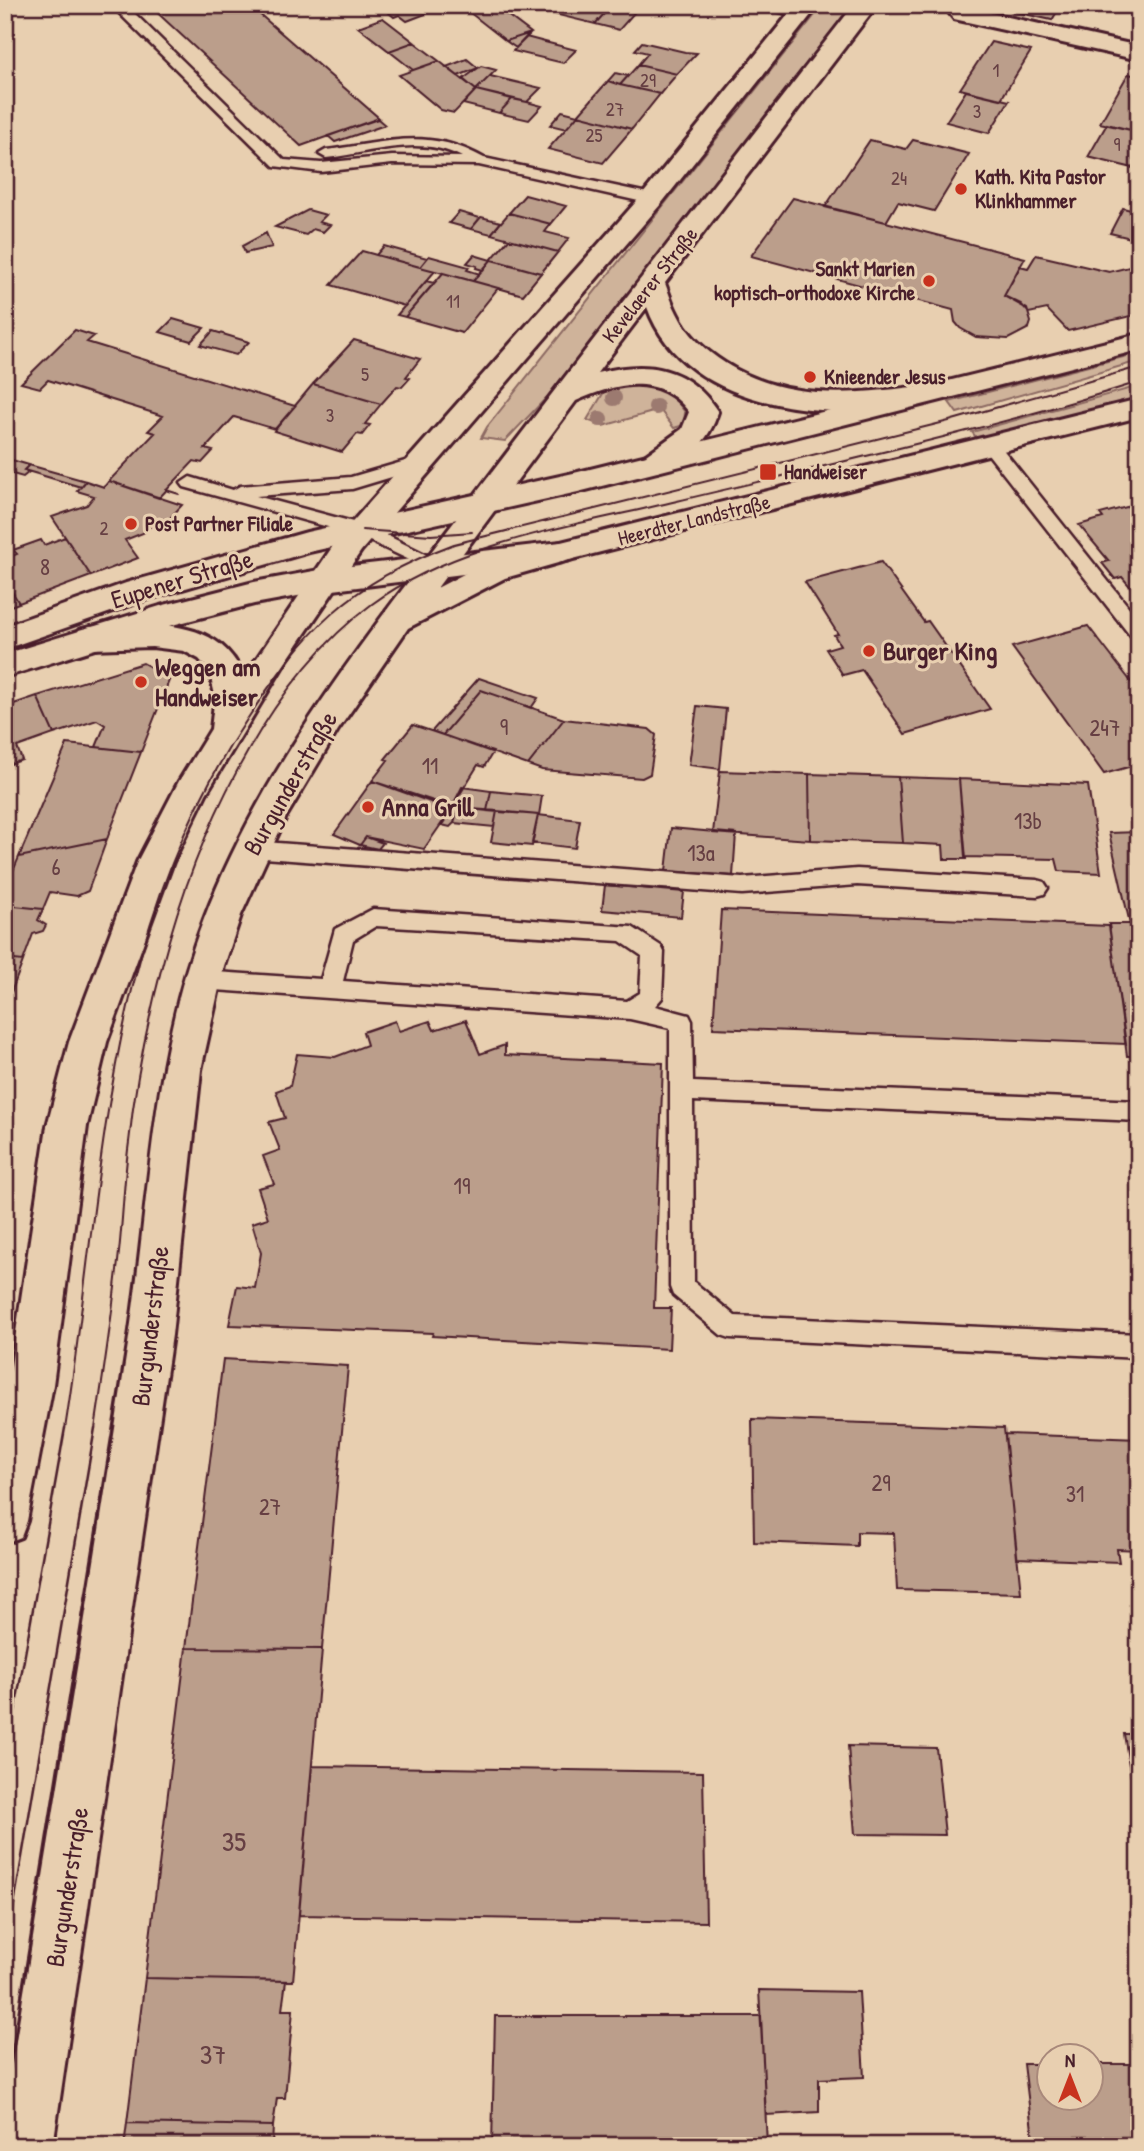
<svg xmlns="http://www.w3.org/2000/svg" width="1144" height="2151" viewBox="0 0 1144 2151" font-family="'Patrick Hand',sans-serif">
<rect width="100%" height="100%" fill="#e8cfb0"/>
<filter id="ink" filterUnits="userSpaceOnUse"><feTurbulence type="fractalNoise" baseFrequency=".0143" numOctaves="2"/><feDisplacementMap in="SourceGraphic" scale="14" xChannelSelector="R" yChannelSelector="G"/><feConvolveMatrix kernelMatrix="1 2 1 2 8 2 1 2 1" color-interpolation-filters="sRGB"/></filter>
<g filter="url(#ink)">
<path fill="#cfb39a" stroke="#8c6962" stroke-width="2" d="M823,5H852L547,397L505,441L481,438L487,427Z
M1139,353V361L957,413L949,402Z
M623,385C648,385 670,389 685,412L684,425L674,428L660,410L603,426L587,420L607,387Z
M1139,386V400L979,441L972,432Z"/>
<path fill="#bb9e8b" stroke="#4a1f2b" stroke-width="2" d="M249,5L379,118L301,146L150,6Z
M386,5H429L436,10L407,21L399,15L394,17L383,8Z
M494,5L531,33L506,41L469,12Z
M612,5H641L619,30L595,24Z
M612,5L595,24L550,13L557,5Z
M1015,5H1061L1052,20L1011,11Z
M383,18L414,42L389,51L358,27Z
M531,33L516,48L506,41Z
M526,37L541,41L576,50L563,63L513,51Z
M414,42L439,61L413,70L389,51Z
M642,42L685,52L697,53L677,74L638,65L648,53L635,50Z
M991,42L1031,51L1001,99L960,89Z
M467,59L478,68L458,76L446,67Z
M439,61L476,90L454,113L441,110L399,75Z
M638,65L677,74L660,94L620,85Z
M481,66L496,70L476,90L463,79Z
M615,73L624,75L628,76L620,85L608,81Z
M1128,74L1139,76V132L1100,123Z
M490,76L541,88L527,102L476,90Z
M608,81L620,85L660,94L632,129L578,115Z
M476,90L512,99L499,113L463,104Z
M966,91L1009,101L989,133L946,122Z
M512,99L527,102L542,106L529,120L499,113Z
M562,111L578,115L566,129L550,125Z
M578,115L632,129L603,163L548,149Z
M378,119L385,125L335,142L328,136Z
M1107,124L1139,132V157L1133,168L1088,157Z
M870,140L906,149L913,140L969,154L934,211L898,202L886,222L825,207Z
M525,195L566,206L551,224L509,213Z
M793,198L1025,258L1004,296L1027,309L1031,322L1029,328L1008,339L976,337L960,328L955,322L953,310L751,256Z
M1123,208L1139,212V240L1110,233Z
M308,210L326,215L319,222L330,225L323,232L313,229L306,235L275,227Z
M459,212L480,218L471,229L449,223Z
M509,213L551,224L545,232L569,238L558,252L491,234Z
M481,217L501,222L491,234L471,229Z
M266,233L272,247L245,253L242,246Z
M509,239L558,252L541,273L491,260Z
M384,246L427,258L420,267L376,255Z
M362,251L420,267L435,271L405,306L331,285Z
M474,255L491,260L483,270L476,268L477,266L467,263Z
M1036,255L1109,272L1129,267L1139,278V314L1068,331L1047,309L1029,313L1021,304L1004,296L1020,266L1028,268Z
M429,256L469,267L467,270L480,274L473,281L420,267Z
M491,260L501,262L541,273L523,295L473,281Z
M443,273L498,288L462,333L405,317Z
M426,281L434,283L405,317L397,315Z
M173,319L204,328L191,341L160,332Z
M75,330L94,336L87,342L295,406L275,429L234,417L205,449L213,451L202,463L194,461L159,498L109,481L155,433L148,431L163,416L48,380L40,388L21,383Z
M213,331L249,342L236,355L200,345Z
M354,340L420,359L406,377L410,378L402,387L397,386L381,404L313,384Z
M313,384L381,404L365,424L370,425L362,435L357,434L342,452L274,431Z
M5,458L29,465L24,470L29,472L23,477L5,472Z
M29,465L86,481L81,487L24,470Z
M86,481L104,487L109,481L182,505L162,527L153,524L143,533L125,540L138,558L91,576L52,517L87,505L94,496L77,491Z
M1134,505L1139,508V597L1122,577L1115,579L1102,563L1109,561L1079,525L1103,518L1100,514Z
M65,537L91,576L19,603L5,580V559L17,554L13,550L41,540L44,545Z
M881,562L924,622L928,621L990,709L905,734L862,670L843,675L826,649L840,645L834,635L838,634L805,582Z
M5,580L19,603L5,608Z
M1088,626L1139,692V764L1104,774L1012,647Z
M143,663L170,678L141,752L96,747L105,725L97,720L54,734L37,696Z
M479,678L538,698L531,708L481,690L443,735L432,731Z
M481,690L564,719L528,765L443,735Z
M37,696L54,734L17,747L22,760L5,766V707Z
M697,706L726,709L720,769L689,765Z
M564,719L649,729L656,735L650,774L642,778L542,770L528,765Z
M413,725L493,752L484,767L478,765L452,807L372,781L388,760L385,759Z
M67,744L141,752L107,839L19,857Z
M720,771L809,774L810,840L713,833Z
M809,774L898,777L903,843L810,840Z
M898,777L959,779L966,859H944L943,845L903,843Z
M959,779L1088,785L1101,873L1059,871L1056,859L965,857Z
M372,781L439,805L453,807L424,849L366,837L360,845L334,834Z
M462,787L491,791L487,811L452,807Z
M491,791L542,796L539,815L487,811Z
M453,807L458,808L454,823L450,827L442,825Z
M458,808L497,811L494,827L454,823Z
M497,811L538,815L532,846L491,842Z
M538,815L580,820L575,848L532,843Z
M671,828L736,834L733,876L666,871Z
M1139,832V924H1130L1109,833Z
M366,837L383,843L378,849L360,845Z
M107,839L88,891L77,896L50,892L43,909L5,905V881L10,878L19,857Z
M605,885L684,892L681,917L602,910Z
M5,905L43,909L38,920L46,925L43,931L33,934L23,961L5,959Z
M721,910L1109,926L1126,1044L713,1028Z
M1109,924H1139V1056H1127Z
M5,959L23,961L7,1003L5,1002Z
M466,1020L480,1054L505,1045V1055L663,1063L654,1308H671L669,1349L432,1336L433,1333L229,1325L237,1286L255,1288L261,1253L252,1223L268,1218L258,1188L274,1184L263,1156L280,1150L269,1122L285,1118L276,1091L290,1086L297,1054L335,1057L367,1045L363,1032L395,1021L399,1031L430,1021L434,1030Z
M223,1359L348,1366L322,1649L186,1648Z
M752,1419L1004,1428L1021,1593L897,1590L894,1533L857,1532V1546L754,1542Z
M1005,1434L1139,1439V1550L1117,1549L1119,1562L1017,1558Z
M186,1648L322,1649L293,1981L145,1978Z
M1124,1734H1139V1828Z
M848,1746L936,1748L945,1835L855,1834Z
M312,1766L703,1772L706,1922L299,1915Z
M145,1978L286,1981L282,2010H293L285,2098H277L273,2126L127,2123Z
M759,1990L859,1992L864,2077L819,2079V2112L766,2115Z
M495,2016H761L767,2146H492Z
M1024,2064H1050V2098H1092V2064H1139V2146H1034Z
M127,2123L273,2126L272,2146H124Z"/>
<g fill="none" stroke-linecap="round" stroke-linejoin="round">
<defs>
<path id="service" d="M111,5H126L284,160L321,163L392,156L462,157C421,134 370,153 326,158L319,154L326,150C386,143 427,126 484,158L652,194L660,199L652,204L479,165L392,164L321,172L274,166Z
M756,5H781L808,14L801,18Z
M991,440L997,442L1139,620V640L1132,638L985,450L982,446L985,442Z
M419,457L425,459L428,463L425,467L352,489L256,496L368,526L443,563L446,567L443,571L437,573L357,535L184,487L181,483L190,477L233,490L240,486L351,477Z
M251,841L742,878L857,869L1037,880L1044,882L1048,888L1044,894L1037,896L857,885L742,894L251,857L244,855L241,849L244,843Z
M373,909L632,927L661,946L664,952L662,998L655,1006L689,1015L692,1021L693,1082L1139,1101V1121L693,1101L694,1282L735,1316L1139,1334V1358L730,1338L721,1335L673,1295L670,1287V1028L630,1019L201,989L193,986L190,980L193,974L201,971L321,979L335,929ZM376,926L620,941L642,956L640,993L627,1001L343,981L353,940Z"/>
<path id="minor" d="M957,5H980L977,10L1139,46V60L954,19L950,14Z"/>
<path id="secondary" d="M1139,334V350L578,492L309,552L148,599L5,649V626L126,583L307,532L578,472Z
M1139,399V417L561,562L325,591L254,604L176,624L5,677V654L160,606L254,582L325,569L561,542Z"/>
<path id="primary" d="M796,5H819L661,204L361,551L285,663L206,794L173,862L107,1042L87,1126L53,1385L27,1521L21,1537L5,1543V1406L47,1126L69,1042L137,862L179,781L211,729L215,695L209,670L199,659L184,651L152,647L90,649L79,646L74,638L79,630L90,627C145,623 219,614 244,677L339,537L643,194Z
M854,5H877L665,283C669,293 672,304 677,313C687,334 706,351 725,363C788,403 857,394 928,385L938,388L942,394L938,400C845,424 685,415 647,307L597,373C648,360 688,366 718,412C710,441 685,464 656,472L646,469L641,462L646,455L682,429L689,412C659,372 616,383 576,401L437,588L483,564L561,542L572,545L576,552L572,559L505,578L408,628L338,730L286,817L241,915L224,966L201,1070L172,1335L53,2146H5V2107C47,1853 89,1599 128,1344C150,1201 151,1055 204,919C264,762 373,628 474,496C599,331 727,168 854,5Z"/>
</defs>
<use href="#service" stroke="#4a1f2b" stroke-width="5"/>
<use href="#minor" stroke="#4a1f2b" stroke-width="6"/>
<use href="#secondary" stroke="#4a1f2b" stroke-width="6"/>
<use href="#primary" stroke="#4a1f2b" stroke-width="6"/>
<use href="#service" fill="#e8cfb0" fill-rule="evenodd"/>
<use href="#minor" fill="#e8cfb0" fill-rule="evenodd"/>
<use href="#secondary" fill="#e8cfb0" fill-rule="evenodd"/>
<use href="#primary" fill="#e8cfb0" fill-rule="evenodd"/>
<path stroke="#4a1f2b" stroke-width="2" d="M166,490L179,494
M362,530L431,535L472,532
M65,1429C104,1183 102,937 246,721C307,628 348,584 454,544L949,421L1139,367
M95,1429C104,1370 113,1311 119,1252C123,1215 124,1178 129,1142C135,1083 147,1024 162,966C195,839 264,684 372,604C458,541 576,526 677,501C832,464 987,430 1139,382"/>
<path stroke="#4a1f2b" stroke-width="2.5" d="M5,1767L65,1428
M5,1957L95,1428"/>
</g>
<g fill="#9c7a70">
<circle cx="614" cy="398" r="8"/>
<circle cx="656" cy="407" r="8"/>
<circle cx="600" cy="419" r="8"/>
</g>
</g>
<g fill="#c8321e" stroke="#e8cfb0" stroke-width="2.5">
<circle cx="961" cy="189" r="7"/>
<circle cx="929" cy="281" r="7"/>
<circle cx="810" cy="377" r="7"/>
<rect x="759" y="463" width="18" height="18" rx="3.5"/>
<circle cx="131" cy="524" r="7"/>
<circle cx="869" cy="651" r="7"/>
<circle cx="141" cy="682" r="7"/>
<circle cx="368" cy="807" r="7"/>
</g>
<g text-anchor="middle" stroke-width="6" stroke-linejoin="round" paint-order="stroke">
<g font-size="19" fill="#663f43">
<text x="996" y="77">1</text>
<text x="648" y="87">29</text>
<text x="615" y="116">27</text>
<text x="977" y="118">3</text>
<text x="594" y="142">25</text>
<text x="1117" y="151">9</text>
<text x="899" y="185">24</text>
<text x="453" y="308">11</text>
<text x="365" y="381">5</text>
<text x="330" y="422">3</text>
<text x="104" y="535">2</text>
</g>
<g font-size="21" font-weight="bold" fill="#4a1f2b" stroke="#e8cfb0" text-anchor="start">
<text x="975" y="184">Kath. Kita Pastor<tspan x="975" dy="24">Klinkhammer</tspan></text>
<text x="915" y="276" text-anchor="end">Sankt Marien<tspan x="915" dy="24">koptisch-orthodoxe Kirche</tspan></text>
<text x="824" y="384">Knieender Jesus</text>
<text x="784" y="479">Handweiser</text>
<text x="145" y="531">Post Partner Filiale</text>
</g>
<g font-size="21" fill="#4a1f2b" stroke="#e8cfb0">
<text transform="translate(650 285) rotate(-52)" y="7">Kevelaerer Straße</text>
<text transform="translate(694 520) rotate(-14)" y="7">Heerdter Landstraße</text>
</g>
<g font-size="23" fill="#663f43">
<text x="45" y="575">8</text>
<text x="504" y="735">9</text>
<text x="1105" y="736">247</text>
<text x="430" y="774">11</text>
<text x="1028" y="829">13b</text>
<text x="701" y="861">13a</text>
<text x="56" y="875">6</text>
<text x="462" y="1194">19</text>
<text x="881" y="1491">29</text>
<text x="1075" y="1502">31</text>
<text x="270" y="1515">27</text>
</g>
<g font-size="26" fill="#4a1f2b" stroke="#e8cfb0">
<text transform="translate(182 579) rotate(-17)" y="9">Eupener Straße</text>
<text transform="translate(290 783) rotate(-60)" y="9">Burgunderstraße</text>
<text transform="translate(150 1326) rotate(-83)" y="9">Burgunderstraße</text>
<text transform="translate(67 1887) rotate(-81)" y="9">Burgunderstraße</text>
</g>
<g font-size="26" font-weight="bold" fill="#4a1f2b" stroke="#e8cfb0" text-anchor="start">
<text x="883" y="660">Burger King</text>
<text x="155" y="676">Weggen am<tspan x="155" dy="30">Handweiser</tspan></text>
<text x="382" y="816">Anna Grill</text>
</g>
<g font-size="28" fill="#663f43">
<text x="234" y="1851">35</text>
<text x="213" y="2064">37</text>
</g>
</g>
<rect width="1144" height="2151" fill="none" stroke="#e8cfb0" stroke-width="28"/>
<rect x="14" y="14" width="1116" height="2123" fill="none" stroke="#4a1f2b" stroke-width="2.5" filter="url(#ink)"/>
<g transform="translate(1070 2077)"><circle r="33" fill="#e8cfb0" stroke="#a9897b" stroke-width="2"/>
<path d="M0-5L12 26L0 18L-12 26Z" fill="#c8321e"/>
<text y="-10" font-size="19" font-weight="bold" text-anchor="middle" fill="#4a1f2b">N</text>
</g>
</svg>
